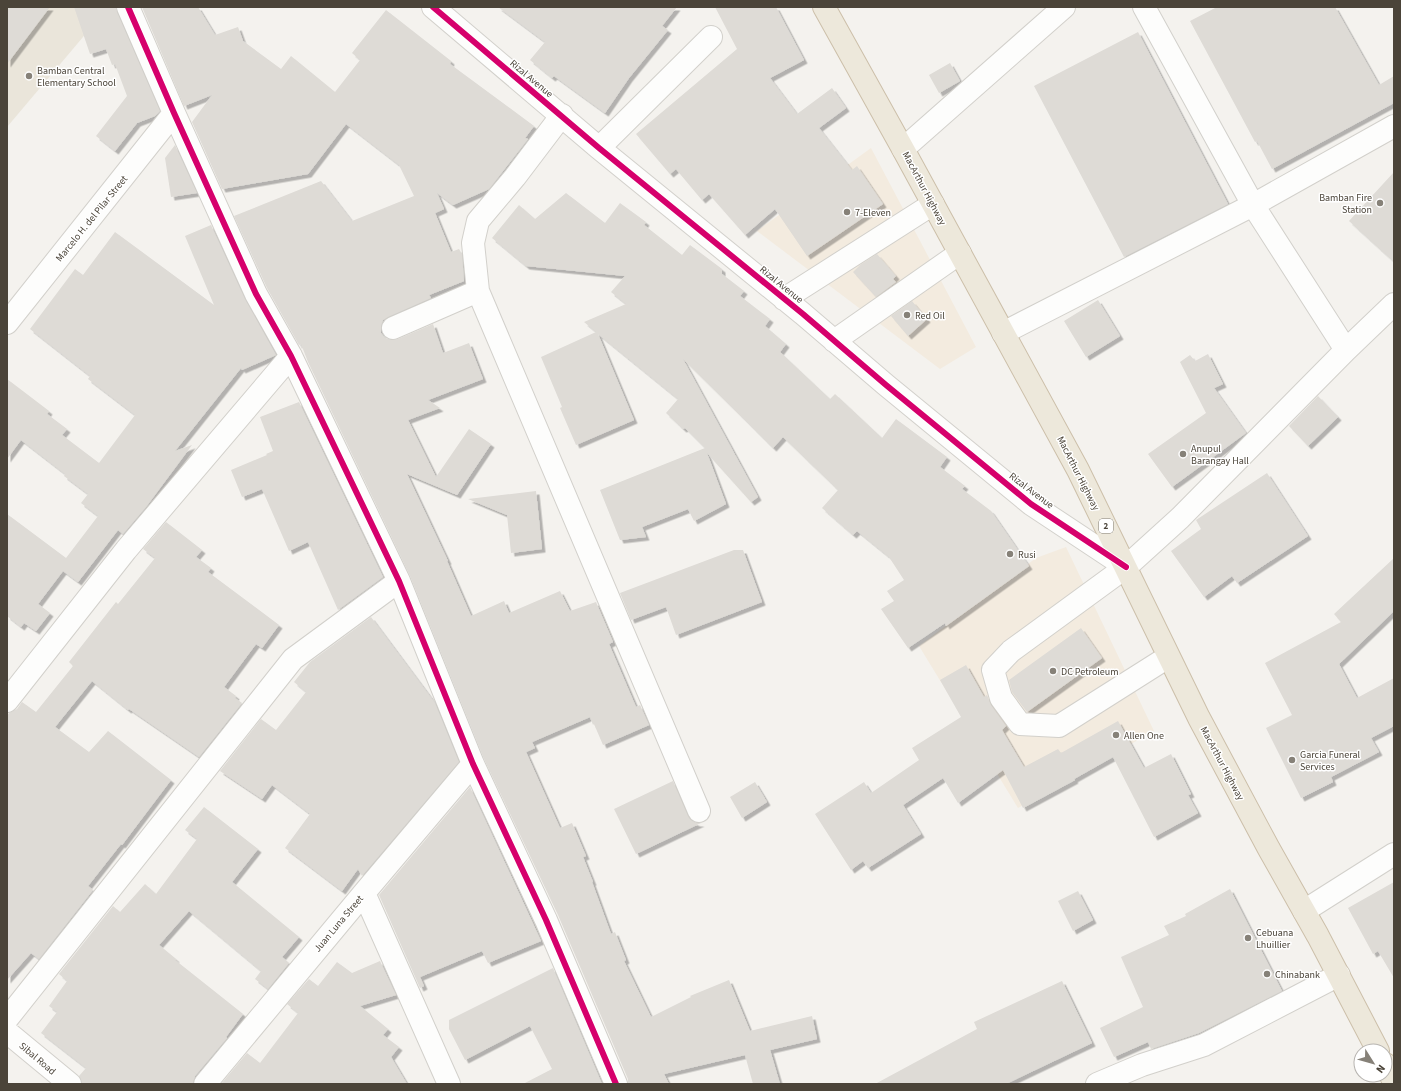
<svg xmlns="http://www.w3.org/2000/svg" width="1401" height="1091" viewBox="0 0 1401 1091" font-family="'Source Sans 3',sans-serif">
<defs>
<filter id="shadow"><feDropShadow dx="3.5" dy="3.5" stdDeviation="0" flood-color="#0004"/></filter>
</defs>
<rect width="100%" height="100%" fill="#f4f2ee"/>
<path fill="#f3ebdf" d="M871,148L976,347L940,369L757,231Z
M1066,547L1154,731L1018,808L919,646L1036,558Z"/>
<path fill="#eae5da" d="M7,7H85L94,24L7,127Z"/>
<path fill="#dedbd6" filter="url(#shadow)" d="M7,7H50L7,64Z
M74,7H116L117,12L160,111L155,116L137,123L115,151L96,136L127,96L115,64L112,65L106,49L90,54Z
M142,7H198L215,35L238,27L243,41L281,69L291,56L335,92L360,60L352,53L386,10L451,61L450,64L534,126L525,138L528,139L489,189L453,205L437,193L444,209L435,213L451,252L459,249L462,254L464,281L429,295L431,298L388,317L383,320L381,326V333L385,338L392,340L398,339L433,324L443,353L469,343L483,379L428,400L440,408L408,420L436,477L469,429L491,444L457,495L407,474L448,561H447L471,616L504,601L509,613L560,591L570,611L596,602L613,642L609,644L636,707L640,705L649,725L603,745L594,724L593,725L590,717L532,742L535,748L526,752L560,828L572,823L586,856L583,857L593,882H592L611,934L615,932L626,960L624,961L651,1017L691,997L690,996L729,980L750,1031L812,1016L817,1039L770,1050L780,1084H753L745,1055L664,1074L669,1084H628V1079L558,915L484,759L410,576L308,362L301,344L299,345L267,288L234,216L321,181L352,221L414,196L399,165L346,124L308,174L222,189L192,122L212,95L184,106Z
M498,7H677L662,26L668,30L629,78L605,113L554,76L552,78L530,60L545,42Z
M715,7H776L804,60L770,78L797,114L832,88L846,108L819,128L852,170L857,166L883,204L807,256L775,209L745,235L709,194L702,200L676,169L670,174L636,134L737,49Z
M1217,7H1335L1379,85L1394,76V103L1272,169L1257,141L1255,142L1190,21Z
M1138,32L1228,204L1124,257L1034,86Z
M950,63L960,81L939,93L929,75Z
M175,145L197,193L171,197L165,158Z
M1394,172V262L1349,221Z
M566,193L605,223L620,203L646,222L644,225L682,255L690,245L722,269V274L744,291L740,296L770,319L765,326L786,344L780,352L830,399L835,394L882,438L896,419L947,457L940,467L965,486L962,489L991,511L1029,566L946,626L945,623L908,648L881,609L894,601L887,591L904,580L889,557L857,531L853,535L822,508L838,490L783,437L773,448L683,359L758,497L751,502L707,453L726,504L694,521L688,509L642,527L646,537L620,540L600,490L705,448L685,428L683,429L666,413L678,399L598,334L634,420L576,445L560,408L562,407L541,357L596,332L584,322L626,304L611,292L625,276L526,266L492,238L519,205L535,219Z
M211,225L245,299L276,355L242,370L241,368L175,451L192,445L146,507L123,534L118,530L78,582L63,571L38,604L50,613L36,631L24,623L21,627L7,616V514L66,558L98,516L81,503L88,494L64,476L65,474L21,440L7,459V379L49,411L47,414L67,429L62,435L99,463L135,415L88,379L90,376L30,329L75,269L83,275L115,232L214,305L185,236Z
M877,254L896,276L893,279L896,282L876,297L853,272L860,265Z
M1098,300L1120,336L1086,357L1064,321Z
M912,301L927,319L908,336L891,316Z
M1208,354L1223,384L1214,388L1246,433L1172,487L1148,454L1206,413L1180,362L1190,355L1195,361Z
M1318,396L1338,417L1308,446L1289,426Z
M299,402L383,577L338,610L308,542L289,551L262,489L242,497L231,470L267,455L266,454L273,451L260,417Z
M1267,473L1308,536L1237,583L1232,576L1204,597L1171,551L1201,529L1196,520Z
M536,491L542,549L511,553L507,515L468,499Z
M166,522L202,550L196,557L211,568L208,572L279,625L262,648L256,644L224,687L236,696L235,698L242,703L199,757L129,709L128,710L92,681L55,727L89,752L108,731L171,780L122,845L121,844L88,886L93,890L39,959L31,953L7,980V716L9,713L17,709L22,702L36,712L73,666L69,662L116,602L118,604L155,558L143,549Z
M734,550H743L762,602L676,635L666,607L631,620L620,593Z
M1394,558V611L1339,664L1357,698L1394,678V726L1371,738L1379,752L1331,777L1333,782L1301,798L1266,728L1292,715L1265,663L1341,622L1334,614Z
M371,617L435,703L459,762L362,876L358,869L342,891L285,848L310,814L272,785L262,799L220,771L261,719L276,730L306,692L294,682L310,662Z
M1081,628L1102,658L1027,712L1012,692L1009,680Z
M966,665L984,697L987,695L991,705L1006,726L1002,730L1024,767L1058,749L1061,753L1118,721L1144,768L1171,754L1191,794L1188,795L1198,813L1154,837L1113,757L1074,779L1075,780L1023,808L1003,770L958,803L943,778L903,805L921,834L868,868L863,861L851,870L815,814L864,782L871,793L919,760L912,748L961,717L940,680Z
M673,781L688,816L692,821L697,823H701L636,854L614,809Z
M755,782L767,802L742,818L730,797Z
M470,787L541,941L488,963L482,951L420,977L424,986L420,988L379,895Z
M204,807L258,849L232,882L299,937L282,957L289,963L268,989L255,979L261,971L189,911L159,945L176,959L175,960L243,1014L226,1037L227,1038L195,1076L193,1084H82L79,1076L86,1068L41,1033L57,1012L49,1006L67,981L59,974L113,906L120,912L145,884L156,894L197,839L185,830Z
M1394,882V978L1378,951L1373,954L1348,908Z
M1230,889L1282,991L1199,1033L1151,1049L1148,1042L1114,1057L1100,1028L1143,1007L1121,957L1169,935L1164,926L1186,916L1185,914Z
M1078,891L1093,920L1073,931L1058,901Z
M380,961L396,995L360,1006L388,1029L383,1035L399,1047L391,1057L407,1084H221L247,1053L260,1063L298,1013L287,1004L309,979L318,986L337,962L352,973Z
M553,968L602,1084H523L552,1069L530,1026L465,1060L449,1029V1020Z
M1062,981L1092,1043L1006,1084H875L977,1029L974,1022Z"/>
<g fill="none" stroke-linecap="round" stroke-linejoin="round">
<defs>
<path id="minor" d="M128,7L174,113L256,294L291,356L399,581L473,764L546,920L616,1084
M433,7L599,148L803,314L886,385L1031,504L1126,567
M1144,7L1253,205L1346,350
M562,115L515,177L478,221L473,243L478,291L699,811
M599,148L711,37
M903,149L1064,7
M784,299L933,204
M7,323L174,113
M393,328L478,291
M1003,333L1253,205L1394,126
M834,341L960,253
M1168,657L1059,726L1020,724L1001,698L993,670L1011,651L1126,567L1180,518L1346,350L1394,304
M7,701L126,550L291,356
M364,893L449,1084
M1304,911L1394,854
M7,1019L293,659L399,581
M7,1032L70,1084
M205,1084L364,893L473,764
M1097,1084L1142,1065L1204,1045L1339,975"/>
<path id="highway" d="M824,7L903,149L1078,470L1199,718L1269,849L1318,936L1378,1051
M1385,1064L1394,1082"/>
</defs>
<use href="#minor" stroke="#d2d0cb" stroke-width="24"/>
<use href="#highway" stroke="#ccbfa9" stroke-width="24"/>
<use href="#minor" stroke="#fdfdfc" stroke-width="22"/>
<use href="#highway" stroke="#ede8db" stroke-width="22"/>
<defs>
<path id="cycleway" d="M128,7L174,113L256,294L291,356L399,581L473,764L546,920L616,1084
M433,7L599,148L803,314L886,385L1031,504L1126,567"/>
</defs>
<use href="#cycleway" stroke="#fff" stroke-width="8"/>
<use href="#cycleway" stroke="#d6006c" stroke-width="6"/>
</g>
<g fill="#868178" stroke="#fff" stroke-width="1.5">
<circle cx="29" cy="76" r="4"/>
<circle cx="1380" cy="203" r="4"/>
<circle cx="847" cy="212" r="4"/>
<circle cx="907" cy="315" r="4"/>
<circle cx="1183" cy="454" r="4"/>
<circle cx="1010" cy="554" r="4"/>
<circle cx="1053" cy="671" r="4"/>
<circle cx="1116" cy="735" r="4"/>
<circle cx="1292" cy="760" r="4"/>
<circle cx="1248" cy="938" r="4"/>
<circle cx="1267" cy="974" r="4"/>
</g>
<g text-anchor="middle" stroke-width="3" stroke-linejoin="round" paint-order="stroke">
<rect fill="#fff" stroke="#817c74" stroke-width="1" x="1099" y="519" width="14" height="14" rx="3"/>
<g font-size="9" font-weight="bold" fill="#4b4439">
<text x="1106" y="529">2</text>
</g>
<g font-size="10" fill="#4b4439" stroke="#fff" text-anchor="start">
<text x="37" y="74">Bamban Central<tspan x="37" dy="12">Elementary School</tspan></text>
<text x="1372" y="201" text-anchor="end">Bamban Fire<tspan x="1372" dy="12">Station</tspan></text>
<text x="855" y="216">7-Eleven</text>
<text x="915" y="319">Red Oil</text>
<text x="1191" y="452">Anupul<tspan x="1191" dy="12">Barangay Hall</tspan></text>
<text x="1018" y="558">Rusi</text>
<text x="1061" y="675">DC Petroleum</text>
<text x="1124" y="739">Allen One</text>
<text x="1300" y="758">Garcia Funeral<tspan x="1300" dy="12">Services</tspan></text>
<text x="1256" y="936">Cebuana<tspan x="1256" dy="12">Lhuillier</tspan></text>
<text x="1275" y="978">Chinabank</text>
</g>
<g font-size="10" fill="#4b4439" stroke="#fff">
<text transform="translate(532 78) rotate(40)" y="4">Rizal Avenue</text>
<text transform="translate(925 188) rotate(62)" y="4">MacArthur Highway</text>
<text transform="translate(91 218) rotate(-51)" y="4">Marcelo H. del Pilar Street</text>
<text transform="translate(782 284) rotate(39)" y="4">Rizal Avenue</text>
<text transform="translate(1079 473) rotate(63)" y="4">MacArthur Highway</text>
<text transform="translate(1032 490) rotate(37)" y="4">Rizal Avenue</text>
<text transform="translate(1223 763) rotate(62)" y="4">MacArthur Highway</text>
<text transform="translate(338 923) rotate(-50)" y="4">Juan Luna Street</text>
<text transform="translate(38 1058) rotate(40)" y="4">Sibal Road</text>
</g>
</g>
<rect width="1401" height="1091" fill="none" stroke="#4b4439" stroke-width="16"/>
<g transform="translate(1373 1063) rotate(127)"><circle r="19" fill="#ffffff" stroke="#b7b4b0"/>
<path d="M0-3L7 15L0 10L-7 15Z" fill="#868178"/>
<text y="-6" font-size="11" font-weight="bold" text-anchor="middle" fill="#4b4439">N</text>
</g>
</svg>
